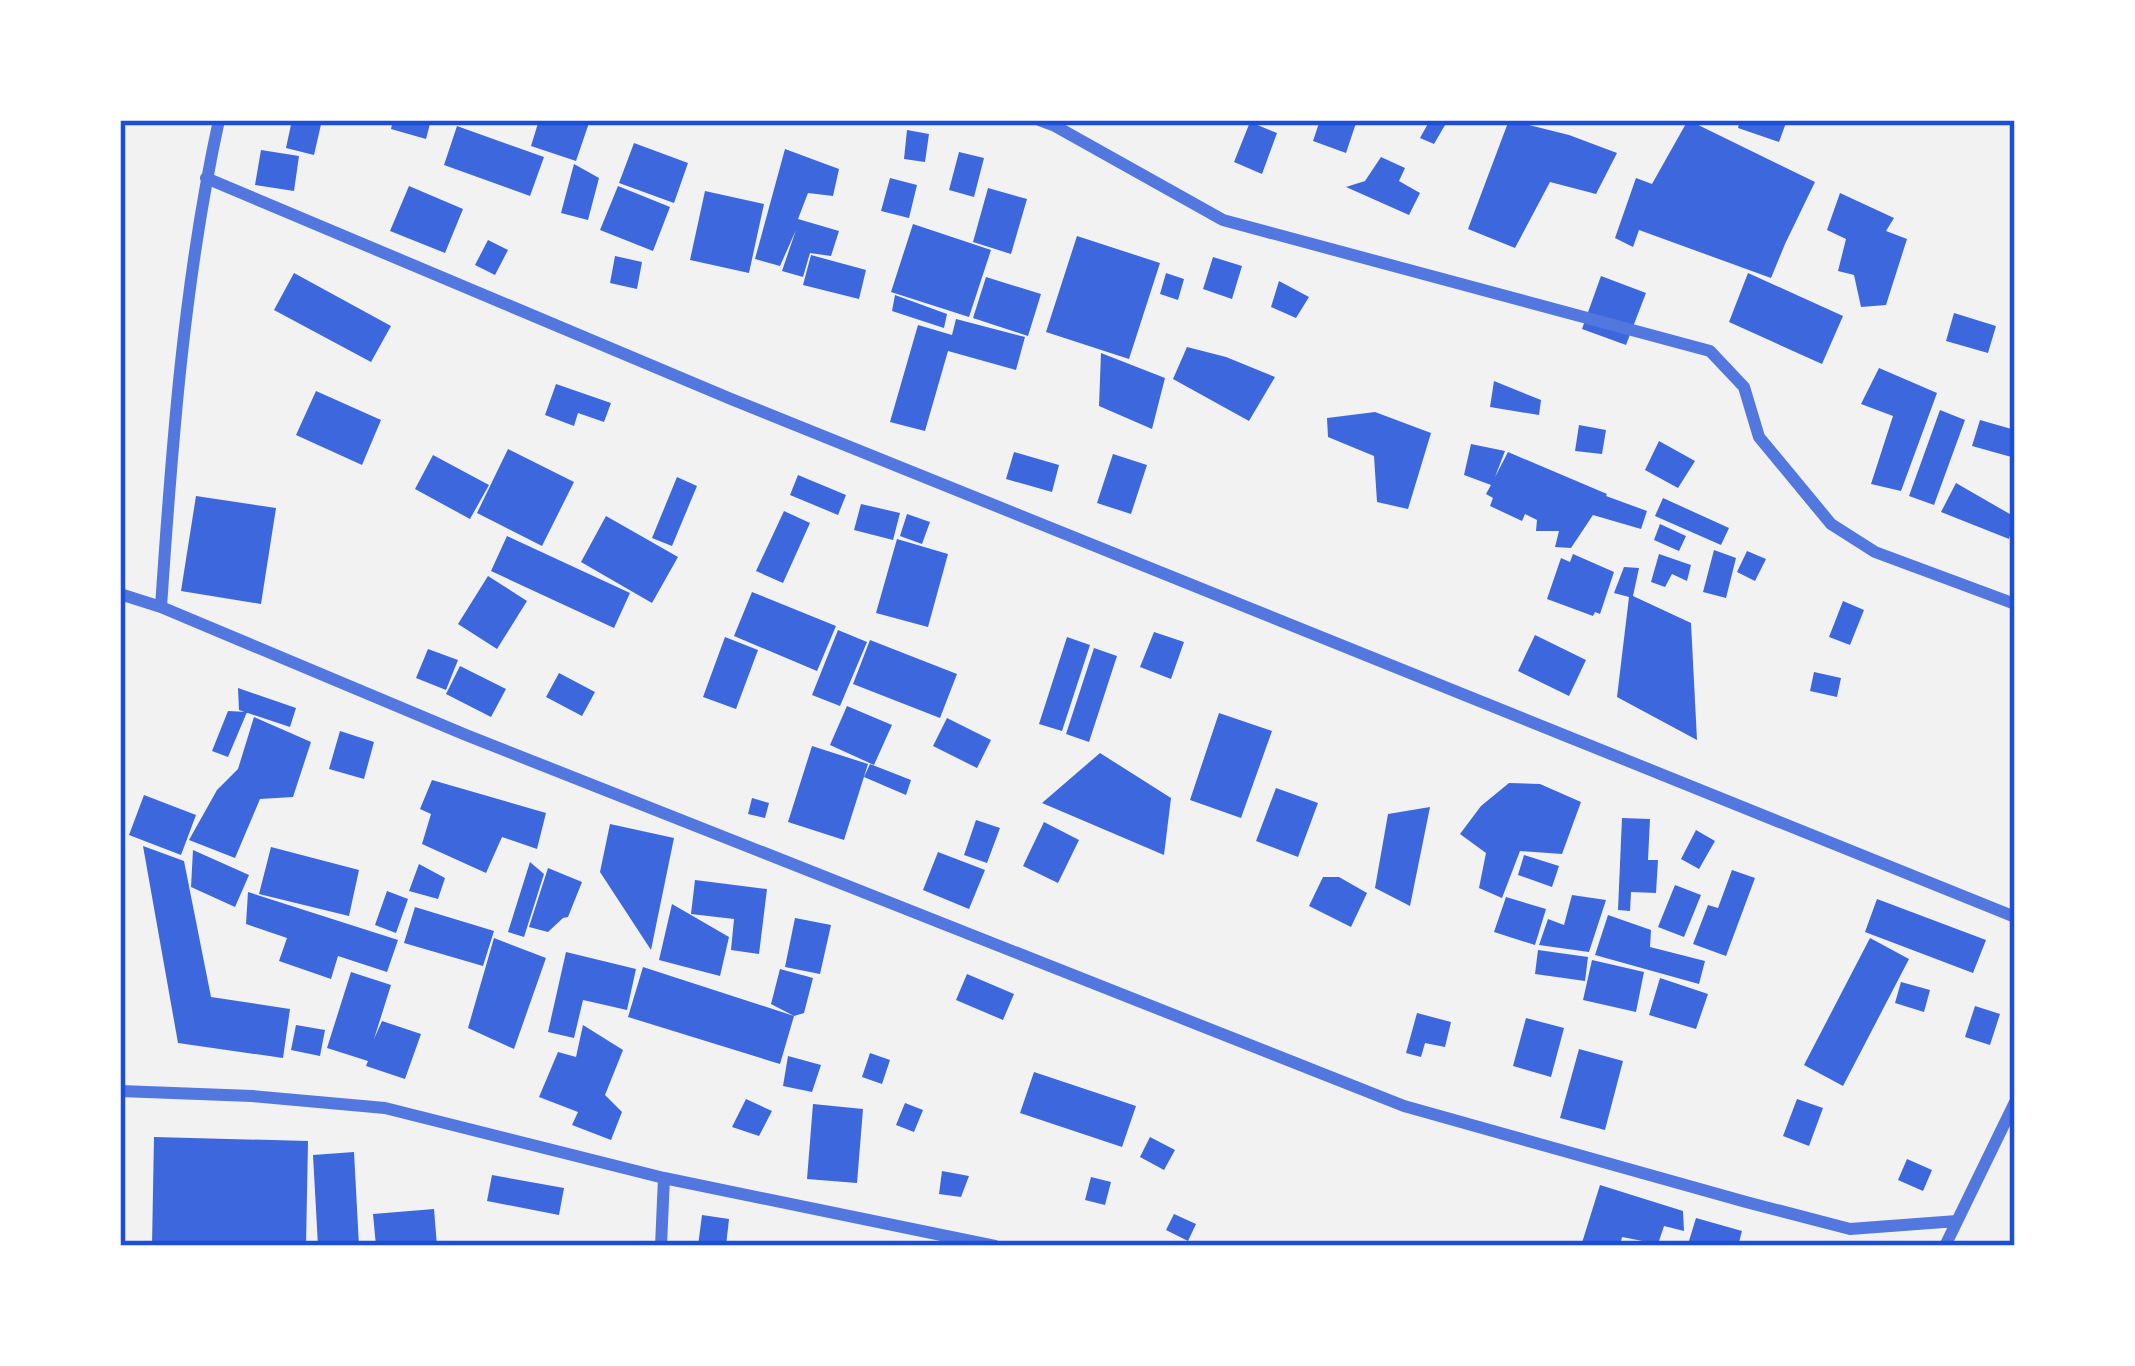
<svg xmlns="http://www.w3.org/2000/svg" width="2135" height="1366" viewBox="0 0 2135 1366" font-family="Inter,sans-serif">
<rect width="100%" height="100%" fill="#f2f2f2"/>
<path fill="#3d67dc" d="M292,120H322L314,155L286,148Z
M393,120H431L426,139L391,129Z
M539,120H590L576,161L531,146Z
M1320,120H1357L1346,153L1313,141Z
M1430,120H1448L1434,144L1420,138Z
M1509,120L1569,135L1617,153L1596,194L1550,182L1515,248L1468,229Z
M1688,120L1815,182L1785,244L1771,278L1639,230L1633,247L1615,238L1636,178L1652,184Z
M1740,120H1787L1779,142L1738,128Z
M1250,122L1277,133L1262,174L1234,162Z
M457,126L544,157L530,196L444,165Z
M907,130L929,134L925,162L904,159Z
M634,143L688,163L674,203L619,183Z
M785,149L839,169L833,196L808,193L798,219L839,231L831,256L810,253L803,277L782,271L796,230L780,266L755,259Z
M261,150L299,156L294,191L255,185Z
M959,152L984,158L974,197L949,190Z
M1381,157L1405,168L1399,181L1420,193L1409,215L1346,187L1365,181Z
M574,164L599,178L588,220L561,213Z
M890,178L917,185L909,218L881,211Z
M409,186L463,209L445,253L390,231Z
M618,186L670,207L653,251L600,230Z
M988,188L1027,199L1011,254L973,242Z
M705,191L764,204L749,273L690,260Z
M1840,193L1894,218L1886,231L1907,239L1886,305L1861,307L1854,275L1838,271L1846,239L1827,230Z
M913,224L991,250L969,317L891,292Z
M1077,236L1160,263L1129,359L1046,332Z
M488,240L508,250L495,275L475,265Z
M811,255L866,270L859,299L803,285Z
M615,256L642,262L637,289L610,283Z
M1213,257L1242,266L1232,299L1203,289Z
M294,273L391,326L371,362L274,310Z
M1166,273L1184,279L1178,300L1160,294Z
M1748,273L1843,316L1822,364L1729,322Z
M1601,276L1646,293L1626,345L1582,329Z
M986,277L1041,294L1028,336L973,318Z
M1279,281L1309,297L1296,318L1271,307Z
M895,295L947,314L944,328L892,311Z
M1954,313L1996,326L1988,353L1946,341Z
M956,319L1025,337L1016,370L948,351L925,431L890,422L918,325L952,335Z
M1187,347L1226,357L1275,377L1249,421L1173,379Z
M1101,353L1165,378L1152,429L1099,406Z
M1879,368L1937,393L1901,491L1871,484L1893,416L1861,404Z
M1494,381L1541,400L1539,415L1490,407Z
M556,384L611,403L604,422L578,413L574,426L545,415Z
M316,391L381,420L362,465L296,435Z
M1940,410L1965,420L1934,505L1909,496Z
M1375,412L1431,433L1408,509L1377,502L1374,456L1328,437L1327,418Z
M1980,420L2015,430V458L1972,446Z
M1579,425L1606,430L1602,454L1575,451Z
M1659,441L1695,461L1678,488L1645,470Z
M1471,444L1505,451L1495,477L1508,452L1607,494L1606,496L1647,511L1641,529L1593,515L1571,548L1555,547L1559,531H1536L1537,520L1525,514L1522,521L1490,506L1493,498L1486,494L1491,485L1464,475Z
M508,449L574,482L542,546L477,513Z
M1014,452L1059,465L1052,492L1006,479Z
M1113,454L1147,465L1131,514L1097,503Z
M433,455L489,485L470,519L415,489Z
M798,475L846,495L838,515L790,495Z
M677,477L697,486L672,546L652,538Z
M1956,483L2015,517L2009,539L1941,512Z
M196,496L276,508L261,604L181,591Z
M1663,498L1729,528L1721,545L1655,516Z
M861,504L900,513L893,540L854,530Z
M784,511L810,523L783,583L756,571Z
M907,514L930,522L922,544L900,536Z
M606,516L678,557L652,603L581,562Z
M1660,524L1686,536L1679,551L1654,540Z
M507,536L630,593L614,628L491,571Z
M897,539L948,554L928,627L876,613Z
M1714,550L1736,558L1726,598L1703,592Z
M1747,551L1766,559L1755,581L1737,572Z
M1573,554L1614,572L1600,614L1595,612L1593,616L1547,599L1561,558L1570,562Z
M1659,554L1691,565L1687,581L1672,574L1665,587L1651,582Z
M1624,567L1639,568L1633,596L1691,623L1697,740L1617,697L1629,597L1614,593Z
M488,576L527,601L497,649L458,624Z
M752,592L836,626L817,671L734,636Z
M1843,601L1864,610L1850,645L1829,637Z
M838,630L867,642L840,706L812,695Z
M1154,632L1184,642L1171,679L1140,667Z
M1535,635L1586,660L1569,696L1518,671Z
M725,637L758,650L736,709L703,697Z
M1067,637L1090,645L1062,731L1039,724Z
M870,640L957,674L940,718L853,684Z
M1094,648L1117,656L1089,742L1066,734Z
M428,649L458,660L446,690L416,678Z
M460,666L506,689L491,717L446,694Z
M1814,672L1841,678L1837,697L1810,691Z
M559,673L595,692L582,716L546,697Z
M238,688L296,708L290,727L239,710Z
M847,706L892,725L874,765L830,745Z
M228,711L247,712L228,757L212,751Z
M1219,713L1272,731L1241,818L1190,800Z
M254,717L311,742L293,797L260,799L235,858L189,840L217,790L238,769Z
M947,718L991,740L977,768L933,746Z
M340,731L374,742L364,779L329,769Z
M812,746L868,764L844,840L788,822Z
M1100,753L1171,798L1164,855L1042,803Z
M870,764L911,780L906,795L864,777Z
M432,780L546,813L537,849L502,837L486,873L422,844L431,814L420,809Z
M1509,783L1540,784L1581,802L1562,854L1520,851L1502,898L1479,888L1486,853L1460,834L1481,806Z
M1276,788L1318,803L1298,857L1256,841Z
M144,795L196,815L181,855L129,835Z
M752,798L769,803L765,818L748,814Z
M1430,807L1410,906L1375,888L1388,814Z
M1622,818L1650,819L1648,860H1658L1656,893L1631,892L1630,911L1618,910Z
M976,820L1000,828L987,863L964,855Z
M1044,822L1079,840L1058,883L1023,866Z
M610,824L674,838L651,950L600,872Z
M1696,830L1715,841L1699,869L1681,859Z
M143,846L184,861L211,997L290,1009L283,1058L178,1043Z
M271,847L359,870L349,916L259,894Z
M193,850L249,875L235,907L191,887Z
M938,852L985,870L969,909L923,890Z
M1524,855L1559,866L1552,887L1518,875Z
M530,862L544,874L524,937L508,932Z
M419,864L445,878L438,899L409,891Z
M548,868L582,882L568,917L563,918L548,932L529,927Z
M1732,870L1755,878L1726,956L1693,944L1708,905L1718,908Z
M1323,877H1339L1367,893L1351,927L1309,906Z
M695,880L767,889L759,954L731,950L734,919L691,914Z
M1675,885L1701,895L1684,937L1658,927Z
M387,891L408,899L396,933L375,925Z
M248,892L398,940L387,972L338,956L331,979L279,961L287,938L246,924Z
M1572,895L1606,900L1589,952L1539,945L1548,919L1564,925Z
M1506,897L1546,909L1535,945L1494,932Z
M1877,899L1986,940L1973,973L1865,932Z
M672,904L729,937L720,976L659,960Z
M415,907L494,931L483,966L404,943Z
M1608,915L1651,930L1650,947L1705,961L1699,984L1595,955Z
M795,918L831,925L820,974L785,967Z
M494,938L546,958L514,1049L468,1028Z
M1870,938L1909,959L1843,1086L1804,1065Z
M1538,950L1588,957L1585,981L1535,974Z
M566,952L636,969L627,1010L583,1000L574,1038L548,1032Z
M1592,960L1644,972L1636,1012L1583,1000Z
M643,967L794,1016L771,1004L780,969L813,978L804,1013L794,1016L780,1064L628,1017Z
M351,972L391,985L374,1039L382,1021L421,1034L405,1079L366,1066L368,1061L327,1048Z
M967,974L1014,994L1003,1020L956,1000Z
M1660,978L1708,994L1696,1029L1649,1015Z
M1901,982L1930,990L1924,1012L1895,1003Z
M1975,1006L2000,1014L1990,1045L1965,1037Z
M1417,1013L1451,1022L1445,1047L1425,1043L1421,1057L1406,1053Z
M1526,1018L1564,1028L1551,1077L1513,1066Z
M296,1025L325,1030L320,1056L291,1050Z
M583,1025L623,1050L605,1095L622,1112L611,1140L572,1125L578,1112L539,1097L558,1052L576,1057Z
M1579,1049L1623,1061L1605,1130L1560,1118Z
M870,1053L890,1060L882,1084L862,1077Z
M788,1056L821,1065L812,1092L783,1086Z
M1034,1072L1136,1106L1122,1147L1020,1113Z
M746,1099L772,1111L759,1136L732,1127Z
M1797,1099L1823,1108L1809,1146L1783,1136Z
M905,1103L923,1110L914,1132L896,1125Z
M813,1104L863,1109L857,1183L807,1179Z
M154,1137L308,1141L306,1246H152Z
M1150,1137L1175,1150L1164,1170L1140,1157Z
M354,1152L359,1246H318L313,1155Z
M1907,1159L1932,1170L1923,1191L1898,1180Z
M942,1171L969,1176L961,1197L939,1194Z
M492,1175L564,1188L559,1215L487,1201Z
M1091,1177L1111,1182L1105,1205L1085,1200Z
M1600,1185L1683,1211L1684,1231L1664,1226L1658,1244L1622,1237L1620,1246H1581Z
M434,1209L437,1246H376L373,1214Z
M1174,1214L1196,1224L1188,1241L1166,1230Z
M702,1215L729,1219L726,1246H698Z
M1696,1218L1742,1231L1738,1246H1707L1689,1241Z"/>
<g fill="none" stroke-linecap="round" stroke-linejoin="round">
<path stroke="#5277de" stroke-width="12" d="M1039,120L1055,126L1223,220L1710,351L1744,387L1759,437L1831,524L1875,552L2015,604
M206,178L731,399L2015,917
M120,594L161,607L466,735L1404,1106L1746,1202L1850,1229L1957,1221
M161,607C172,444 184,280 219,120
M120,1091L252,1096L385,1108L664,1178L995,1246
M661,1246L664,1178
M1945,1246L2015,1102"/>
</g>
<rect width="2135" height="1366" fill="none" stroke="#ffffff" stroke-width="246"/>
<rect x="123" y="123" width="1889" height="1120" fill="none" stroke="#1d4ed8" stroke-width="4.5"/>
</svg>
